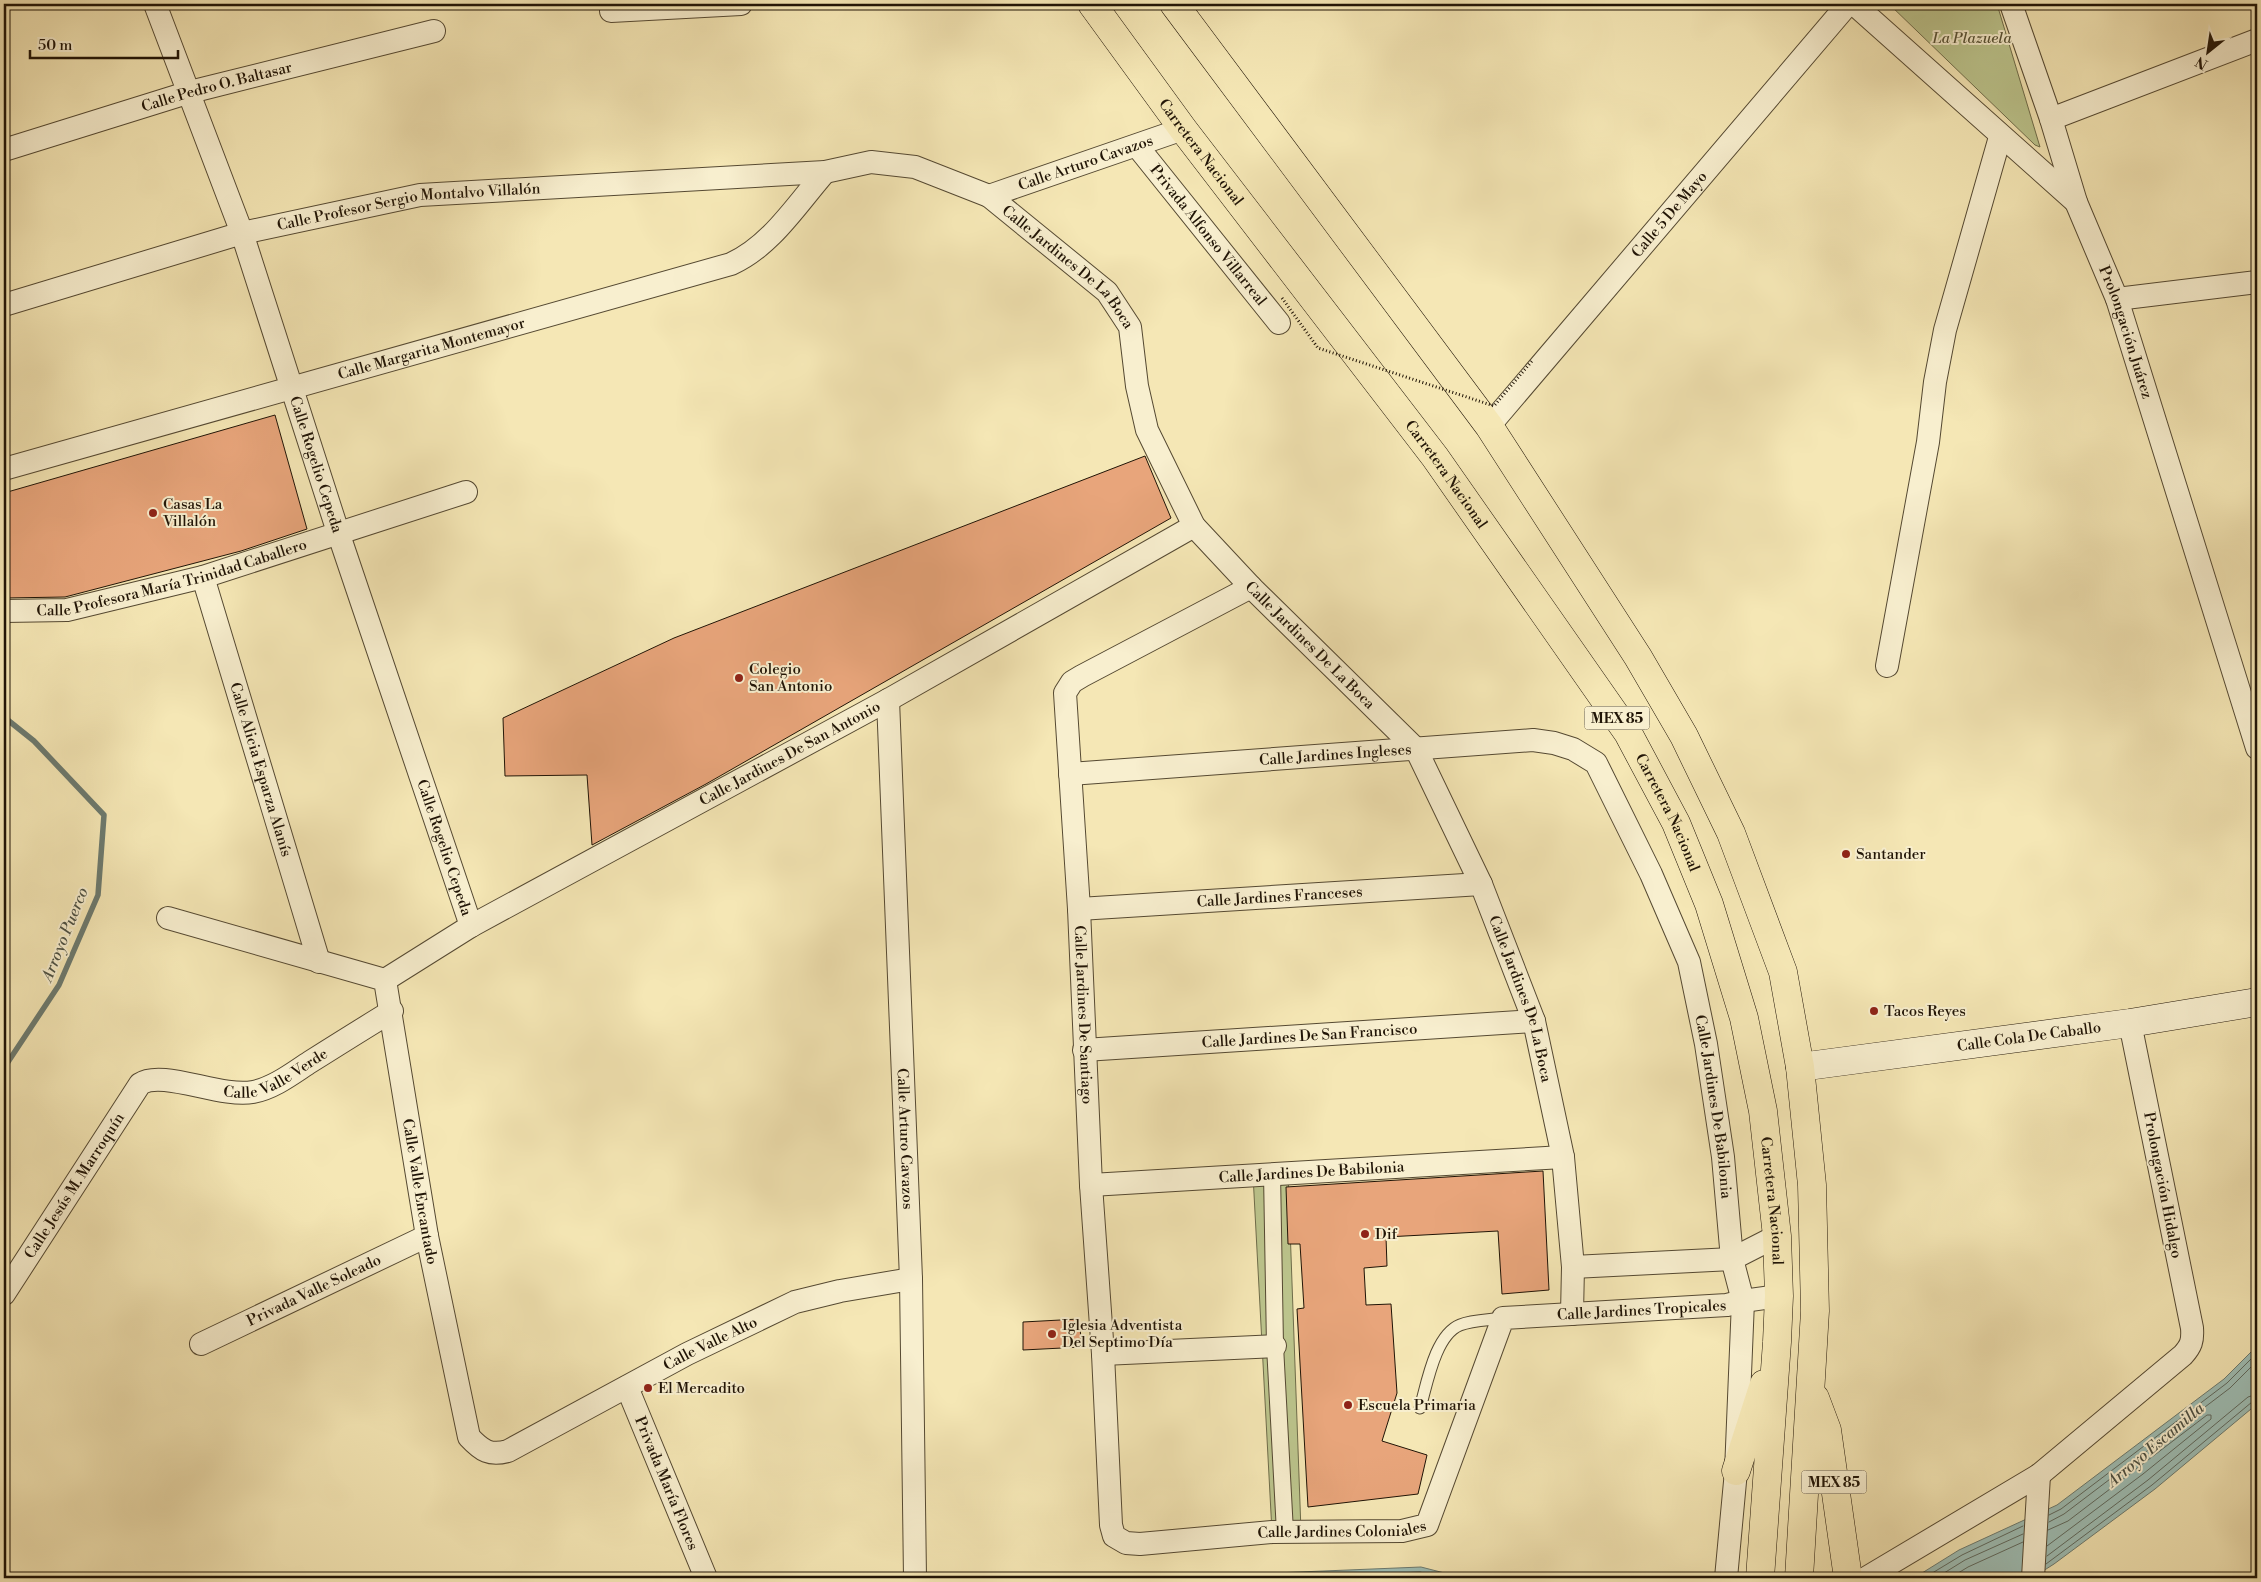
<svg xmlns="http://www.w3.org/2000/svg" width="2261" height="1582" viewBox="0 0 2261 1582" font-family="'Libre Bodoni',serif">
<rect width="100%" height="100%" fill="#f5e7b5"/>
<filter id="stains"><feTurbulence type="fractalNoise" baseFrequency=".004" numOctaves="4"/><feColorMatrix values="0 0 0 0 .2 0 0 0 0 .09 0 0 0 0 .02 0 0 0 .5 -.17"/></filter>
<radialGradient id="worn" r=".72"><stop offset=".6" stop-color="#630" stop-opacity="0"/><stop offset="1" stop-color="#630" stop-opacity=".3"/></radialGradient>
<path fill="#bcc58d" stroke="#6e6c4a" d="M1889,4H1997L2040,147L2035,145Z
M1288,1172L1301,1531L1272,1532L1253,1175Z"/>
<path fill="#9ebeb5" stroke="#6c7a6f" d="M2257,1346V1404L2155,1489L2054,1564L2032,1578H1914L1959,1550L2057,1505L2224,1379Z
M1421,1567L1464,1578H1153Z"/>
<g fill="none" stroke-linecap="round" stroke-linejoin="round">
<path stroke="#5f695e" stroke-width="1" d="M2049,1515L2061,1509L2227,1383L2257,1353
M2049,1522L2064,1514L2230,1388L2257,1361
M2047,1546L2143,1474L2211,1419V1415H2207L2068,1521L2048,1530
M2047,1556L2148,1480L2248,1397L2257,1394
M2046,1564L2152,1485L2252,1402L2257,1401
M1277,1578L1420,1572L1444,1578
M1924,1578L1962,1555L2023,1526
M1936,1578L1965,1560L2023,1534
M1950,1578L1968,1567L2023,1542"/>
<path stroke="#6c7a6f" stroke-width="5.5" d="M4,717L34,741L104,815L98,895L59,985L4,1068"/>
</g>
<path fill="#e8a57b" stroke="#201406" d="M275,415L307,529L241,551L65,597L5,598L4,493Z
M1145,456L1171,518L706,784L592,845L587,775L505,776L503,718L674,638Z
M1543,1171L1549,1290L1502,1294L1498,1231L1386,1237L1387,1266L1364,1268L1366,1305L1391,1304L1397,1393L1382,1441L1427,1455L1418,1494L1308,1507L1297,1309L1304,1308L1300,1244H1288L1286,1187Z
M1079,1319L1082,1347L1023,1350V1322Z"/>
<g fill="none" stroke-linecap="round" stroke-linejoin="round">
<defs>
<path id="service" d="M1420,1408C1427,1384 1435,1335 1460,1325C1472,1320 1490,1320 1503,1318"/>
<path id="pedestrian" d="M1272,1173L1275,1346L1285,1532"/>
<g id="minor">
<path id="s1" d="M155,4L242,233L338,532L471,926"/>
<path d="M1854,4L2076,202"/>
<path id="s2" d="M2011,4L2051,119L2076,202L2117,299L2257,748"/>
<path d="M611,11L741,4"/>
<path d="M2051,119L2257,40"/>
<path id="s3" d="M1137,146L1279,323"/>
<path id="s4" d="M4,150L190,92L434,31"/>
<path id="s5" d="M989,196L1183,129"/>
<path d="M2117,299L2257,282"/>
<path id="s6" d="M4,305L242,233L420,195L825,172L871,162L915,167L989,196L1107,292L1130,327L1137,386L1147,430L1194,526L1251,587L1416,749L1481,884L1534,1021L1563,1157L1573,1267L1572,1314"/>
<path id="s7" d="M1489,426L1848,4"/>
<path id="s8" d="M4,469L731,264C771,246 797,204 825,172"/>
<path id="s9" d="M203,577L319,962"/>
<path id="s10" d="M1251,587L1082,676L1072,682L1065,693L1079,909L1091,1185L1103,1354L1111,1525L1114,1536L1126,1543L1140,1544L1272,1532L1402,1531L1427,1525L1503,1318L1727,1305L1743,1301L1779,1296"/>
<path id="s11" d="M4,611L67,610L203,577L466,492"/>
<path d="M1887,666L1928,442L1935,382L1945,330L2000,137"/>
<path id="s12" d="M888,700L911,1279L915,1578"/>
<path id="s13" d="M1070,774L1533,740L1554,743L1573,749L1596,763L1651,874L1689,962L1706,1044L1723,1157L1732,1259L1743,1301L1736,1471L1726,1578"/>
<path id="s14" d="M1079,909L1481,884"/>
<path id="s15" d="M168,918L385,980L427,1236L469,1437C482,1451 490,1456 508,1451L687,1354L795,1302L840,1291L911,1279"/>
<path id="s16" d="M385,980L471,926L888,700L1194,526"/>
<path id="s17" d="M1084,1050L1534,1021"/>
<path id="s18" d="M1091,1185L1563,1157"/>
<path d="M1573,1267L1732,1259L1777,1236"/>
<path id="s19" d="M4,1294L140,1084C162,1069 220,1098 253,1092C274,1088 293,1073 310,1062C337,1045 364,1028 392,1011"/>
<path id="s20" d="M201,1344L427,1236"/>
<path d="M1103,1354L1275,1346"/>
<path id="s21" d="M627,1387L706,1578"/>
<path d="M1866,1578L2039,1475L2183,1355C2191,1346 2193,1341 2192,1328L2130,1023"/>
<path d="M2033,1578L2039,1475"/>
</g>
<g id="secondary">
<path id="s22" d="M1800,1067L2130,1023L2257,1002"/>
</g>
<g id="trunk">
<path id="s23" d="M1092,4L1183,129L1435,457L1628,733L1676,823L1709,904L1744,1018L1763,1111L1777,1236L1779,1296L1777,1342L1760,1578"/>
<path d="M1174,4L1489,426L1638,657L1684,736L1731,833L1783,972L1800,1067L1812,1185L1815,1311L1799,1578"/>
<path d="M1815,1398L1827,1430L1848,1578"/>
<path d="M1736,1471L1764,1384"/>
</g>
</defs>
<use href="#service" stroke="#554932" stroke-width="13"/>
<use href="#pedestrian" stroke="#554932" stroke-width="18"/>
<use href="#minor" stroke="#554932" stroke-width="24"/>
<use href="#secondary" stroke="#201406" stroke-width="29"/>
<use href="#trunk" stroke="#201406" stroke-width="29"/>
<use href="#service" stroke="#f8efcf" stroke-width="11"/>
<use href="#pedestrian" stroke="#f8efcf" stroke-width="16"/>
<use href="#minor" stroke="#f8efcf" stroke-width="22"/>
<use href="#secondary" stroke="#f8efcf" stroke-width="28"/>
<use href="#trunk" stroke="#f5e7b5" stroke-width="28"/>
<path stroke="#201406" stroke-width="3" stroke-dasharray="1 2.5" stroke-linecap="butt" d="M1282,298L1318,348L1494,406L1532,361"/>
</g>
<g fill="#8f2418" stroke="#f8efcf" stroke-width="2">
<circle cx="153" cy="513" r="5"/>
<circle cx="739" cy="678" r="5"/>
<circle cx="1846" cy="854" r="5"/>
<circle cx="1874" cy="1011" r="5"/>
<circle cx="1365" cy="1234" r="5"/>
<circle cx="1052" cy="1334" r="5"/>
<circle cx="648" cy="1388" r="5"/>
<circle cx="1348" cy="1405" r="5"/>
</g>
<g text-anchor="middle" stroke-width="4" stroke-linejoin="round" paint-order="stroke">
<g fill="#f8efcf" stroke="#615642" stroke-width="1">
<rect x="1584.5" y="706.5" width="65" height="23" rx="4"/>
<rect x="1801.5" y="1470.5" width="65" height="23" rx="4"/>
</g>
<g font-size="14" font-weight="bold" fill="#201406">
<text x="1617" y="723">MEX 85</text>
<text x="1834" y="1487">MEX 85</text>
</g>
<g font-size="15" font-style="italic" fill="#575235" stroke="#f8efcf">
<text x="1972" y="43">La Plazuela</text>
</g>
<g font-size="15" fill="#201406" stroke="#f8efcf">
<text dy="5" stroke="none"><textPath href="#s4" startOffset="222">Calle Pedro O. Baltasar</textPath></text>
<text dy="5" stroke="none"><textPath href="#s23" startOffset="184">Carretera Nacional</textPath></text>
<text dy="5" stroke="none"><textPath href="#s5" startOffset="102">Calle Arturo Cavazos</textPath></text>
<text dy="5" stroke="none"><textPath href="#s6" startOffset="418">Calle Profesor Sergio Montalvo Villalón</textPath></text>
<text dy="5" stroke="none"><textPath href="#s7" startOffset="278">Calle 5 De Mayo</textPath></text>
<text dy="5" stroke="none"><textPath href="#s3" startOffset="114">Privada Alfonso Villarreal</textPath></text>
<text dy="5" stroke="none"><textPath href="#s6" startOffset="1114">Calle Jardines De La Boca</textPath></text>
<text dy="5" stroke="none"><textPath href="#s2" startOffset="348">Prolongación Juárez</textPath></text>
<text dy="5" stroke="none"><textPath href="#s8" startOffset="444">Calle Margarita Montemayor</textPath></text>
<text dy="5" stroke="none"><textPath href="#s1" startOffset="488">Calle Rogelio Cepeda</textPath></text>
<text dy="5" stroke="none"><textPath href="#s23" startOffset="589">Carretera Nacional</textPath></text>
<text dy="5" stroke="none"><textPath href="#s11" startOffset="172">Calle Profesora María Trinidad Caballero</textPath></text>
<text dy="5" stroke="none"><textPath href="#s6" startOffset="1579">Calle Jardines De La Boca</textPath></text>
<text dy="5" stroke="none"><textPath href="#s16" startOffset="464">Calle Jardines De San Antonio</textPath></text>
<text dy="5" stroke="none"><textPath href="#s13" startOffset="266">Calle Jardines Ingleses</textPath></text>
<text dy="5" stroke="none"><textPath href="#s9" startOffset="201">Calle Alicia Esparza Alanís</textPath></text>
<text dy="5" stroke="none"><textPath href="#s23" startOffset="994">Carretera Nacional</textPath></text>
<text dy="5" stroke="none"><textPath href="#s1" startOffset="892">Calle Rogelio Cepeda</textPath></text>
<text dy="5" stroke="none"><textPath href="#s14" startOffset="201">Calle Jardines Franceses</textPath></text>
<text dy="5" stroke="none"><textPath href="#s6" startOffset="1999">Calle Jardines De La Boca</textPath></text>
<text dy="5" stroke="none"><textPath href="#s10" startOffset="538">Calle Jardines De Santiago</textPath></text>
<text dy="5" stroke="none"><textPath href="#s17" startOffset="226">Calle Jardines De San Francisco</textPath></text>
<text dy="5" stroke="none"><textPath href="#s22" startOffset="231">Calle Cola De Caballo</textPath></text>
<text dy="5" stroke="none"><textPath href="#s19" startOffset="392">Calle Valle Verde</textPath></text>
<text dy="5" stroke="none"><textPath href="#s13" startOffset="899">Calle Jardines De Babilonia</textPath></text>
<text dy="5" stroke="none"><textPath href="#s12" startOffset="439">Calle Arturo Cavazos</textPath></text>
<text dy="5" stroke="none"><textPath href="#s18" startOffset="221">Calle Jardines De Babilonia</textPath></text>
<text transform="translate(2163 1185) rotate(79)" y="5">Prolongación Hidalgo</text>
<text dy="5" stroke="none"><textPath href="#s19" startOffset="129">Calle Jesús M. Marroquín</textPath></text>
<text dy="5" stroke="none"><textPath href="#s15" startOffset="440">Calle Valle Encantado</textPath></text>
<text dy="5" stroke="none"><textPath href="#s23" startOffset="1399">Carretera Nacional</textPath></text>
<text dy="5" stroke="none"><textPath href="#s20" startOffset="125">Privada Valle Soleado</textPath></text>
<text dy="5" stroke="none"><textPath href="#s10" startOffset="1736">Calle Jardines Tropicales</textPath></text>
<text dy="5" stroke="none"><textPath href="#s15" startOffset="964">Calle Valle Alto</textPath></text>
<text dy="5" stroke="none"><textPath href="#s21" startOffset="104">Privada María Flores</textPath></text>
<text dy="5" stroke="none"><textPath href="#s10" startOffset="1291">Calle Jardines Coloniales</textPath></text>
</g>
<g font-size="15" fill="#201406" stroke="#f8efcf" text-anchor="start">
<text x="163" y="509">Casas La<tspan x="163" dy="17">Villalón</tspan></text>
<text x="749" y="674">Colegio<tspan x="749" dy="17">San Antonio</tspan></text>
<text x="1856" y="859">Santander</text>
<text x="1884" y="1016">Tacos Reyes</text>
<text x="1375" y="1239">Dif</text>
<text x="1062" y="1330">Iglesia Adventista<tspan x="1062" dy="17">Del Septimo Día</tspan></text>
<text x="658" y="1393">El Mercadito</text>
<text x="1358" y="1410">Escuela Primaria</text>
</g>
<g font-size="16" font-style="italic" fill="#4c5043" stroke="#f8efcf">
<text transform="translate(64 934) rotate(-68)" y="6">Arroyo Puerco</text>
<text transform="translate(2155 1444) rotate(-40)" y="6">Arroyo Escamilla</text>
</g>
</g>
<rect width="2261" height="1582" fill="none" stroke="#f5e7b5" stroke-width="20"/>
<rect x="5" y="5" width="2251" height="1572" fill="none" stroke="#201406" stroke-width="2.5"/>
<rect x="10" y="10" width="2241" height="1562" fill="none" stroke="#201406"/>
<g transform="translate(2208 52) rotate(210)" stroke="#f8efcf" stroke-width="4" paint-order="stroke">
<path d="M0-4L9 19L0 12L-9 19Z" fill="#201406"/>
<text y="-8" font-size="14" font-weight="bold" text-anchor="middle" fill="#201406">N</text>
</g>
<path d="M30 50v8h148v-8" fill="none" stroke="#201406" stroke-width="2.5"/>
<text x="38" y="50" font-size="15" fill="#201406" stroke="#f8efcf" stroke-width="4" paint-order="stroke">50 m</text>
<rect width="100%" height="100%" filter="url(#stains)"/>
<rect width="100%" height="100%" fill="url(#worn)"/>
</svg>
